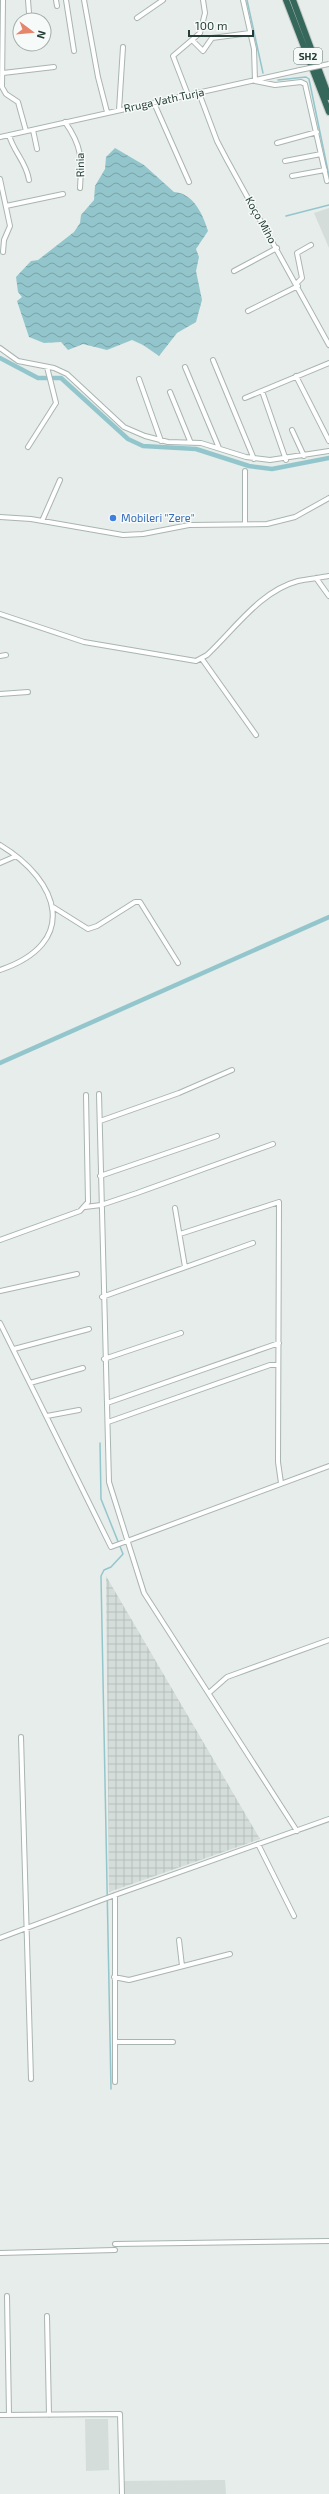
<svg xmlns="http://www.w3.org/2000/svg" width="329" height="2494" viewBox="0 0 329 2494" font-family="'Exo 2',sans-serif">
<defs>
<pattern id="industrial-grid" width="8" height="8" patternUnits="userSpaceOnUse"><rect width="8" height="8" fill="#d4ddd9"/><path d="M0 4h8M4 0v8" fill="none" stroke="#b6bfbb"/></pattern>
<pattern id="water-waves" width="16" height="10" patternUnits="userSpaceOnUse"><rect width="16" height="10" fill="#93c6cc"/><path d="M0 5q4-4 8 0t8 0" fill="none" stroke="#78a2a6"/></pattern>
</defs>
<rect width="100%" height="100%" fill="#e6edea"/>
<path fill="#d4ddd9" d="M329,208V248L314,213Z
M85,2419H108L109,2470L86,2471Z
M225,2480L226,2494H124V2481Z"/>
<path fill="url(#industrial-grid)" d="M106,1576L260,1839L109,1892Z"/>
<path fill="url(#water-waves)" d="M115,148L144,165L174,192C193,193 203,214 208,231L196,249L199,257L196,271L202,300L196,322L177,333L159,356L143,345L132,340L107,350L83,344L68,350L61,342L44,343L29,337L17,301L22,297L18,292L16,277L31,261L38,260L74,232L80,223L81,215L94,200L95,186L105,169L106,157Z"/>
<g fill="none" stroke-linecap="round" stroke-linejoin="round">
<path stroke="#93c6cc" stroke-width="1.5" d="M247,0L263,73
M278,80L306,77L309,79L329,176
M286,216L329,205
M100,1443L101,1499L123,1554L111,1567L104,1570L101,1576L111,2089"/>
<path stroke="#93c6cc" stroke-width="4.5" d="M0,358L38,378H61L128,439L143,446L196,449L249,466L272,469L329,458
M0,1063L329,917"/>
<defs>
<path id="minor" d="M3,0L2,87L6,94L18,102L26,131
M28,0L29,13
M56,0L57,6
M66,0L74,51
M84,0L98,77L107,112
M243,0L254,49L255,81L275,85L301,82L305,84L327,181
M137,18L163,0
M193,41L203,51L212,38L250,33
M3,73L54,67
M199,93L217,141L227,160L329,345
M188,95L173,56L200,33L205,13L203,0
M154,103L189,182
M119,110L123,47
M65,122C82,146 82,159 80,188
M33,130L37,149
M9,135C14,153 26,161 29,180
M0,137L300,70
M277,143L317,132
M285,161L321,154
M292,176L325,170
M0,179L10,226L4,240L3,252
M6,206L63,194
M234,271L277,248
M297,283L302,278L297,253L311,245
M248,311L298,286
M0,348L18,361L54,368L67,374L124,427L145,436L168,442L201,443L246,457L270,460L329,451
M213,360L254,459
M185,367L219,448
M296,376L329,441
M139,379L161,441
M262,391L286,460
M170,392L190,441
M245,398L329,363
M292,430L304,456
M28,447L56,403L47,367
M0,517L31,519L123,535L143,534L189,525L267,524L295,517L329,498
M42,521L60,480
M245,524V471
M316,578L329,596
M0,614L84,642L196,661L207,655C234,630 260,591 298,581C308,579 319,578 329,576
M0,656L6,655
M202,659L256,735
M0,694L28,692
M0,845C60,881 80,943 0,970
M0,863L16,856
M53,907L88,929L97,926L135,902H140L178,963
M99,1094L109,1482L144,1593L297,1831
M100,1121L179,1093L232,1070
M100,1176L217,1136
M85,1207L101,1205L137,1193L273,1144
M175,1208L185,1267
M180,1234L279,1202L278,1462L281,1483
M0,1240L80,1211L88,1202L86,1095
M0,1291L77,1274
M102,1297L253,1243
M0,1323L111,1547L329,1466
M14,1349L89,1329
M104,1359L181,1333
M30,1383L83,1368
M107,1403L279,1343
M47,1416L79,1410
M108,1422L270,1365H278
M210,1692L227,1677L329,1640
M21,1737L31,2079
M258,1844L294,1916
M0,1938L115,1895L329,1819
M179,1940L182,1966
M114,1977L129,1980L230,1954
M115,2042H173
M115,2082V1895
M115,2244L329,2241
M0,2253L115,2250
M7,2296L9,2415
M47,2316L49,2415
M0,2415L120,2414L122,2494"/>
<path id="highway" d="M286,0L329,112
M293,0L329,97"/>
</defs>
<use href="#minor" stroke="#a9b5b1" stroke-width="6"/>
<use href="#highway" stroke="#c2c9c7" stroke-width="8"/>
<use href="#minor" stroke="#fff" stroke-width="4"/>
<use href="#highway" stroke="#35675b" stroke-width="6"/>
<defs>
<path id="minor-bridge" d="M300,70L329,64"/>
</defs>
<use href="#minor-bridge" stroke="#a9b5b1" stroke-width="6" stroke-linecap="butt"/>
<use href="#minor-bridge" stroke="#fff" stroke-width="4"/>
</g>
<circle fill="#3f7fe0" stroke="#f6faf8" stroke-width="1.5" cx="113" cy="518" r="4"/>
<g text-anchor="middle" stroke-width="3" stroke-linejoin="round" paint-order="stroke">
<rect fill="#f6faf8" stroke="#647671" stroke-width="1" x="294" y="48" width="28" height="16" rx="3"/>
<g font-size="10" font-weight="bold" fill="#263e37">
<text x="308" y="60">SH2</text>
</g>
<g font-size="11" fill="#263e37" stroke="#f6faf8">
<text transform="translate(164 100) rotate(-12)" y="4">Rruga Vath Turja</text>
<text transform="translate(80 165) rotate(-91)" y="4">Rinia</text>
<text transform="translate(261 220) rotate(61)" y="4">Koço Miho</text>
</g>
<g font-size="11" fill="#366cbe" stroke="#f6faf8" text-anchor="start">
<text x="121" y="522">Mobileri "Zere"</text>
</g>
</g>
<g transform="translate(32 32) rotate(106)"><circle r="19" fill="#f6faf8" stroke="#a3afab"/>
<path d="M0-3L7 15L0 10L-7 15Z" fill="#e5866c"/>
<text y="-6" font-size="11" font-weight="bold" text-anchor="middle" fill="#263e37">N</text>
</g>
<path d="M189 30v6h64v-6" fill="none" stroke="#263e37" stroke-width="2"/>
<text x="195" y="30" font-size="12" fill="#263e37" stroke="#f6faf8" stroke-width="3" paint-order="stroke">100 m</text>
</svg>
